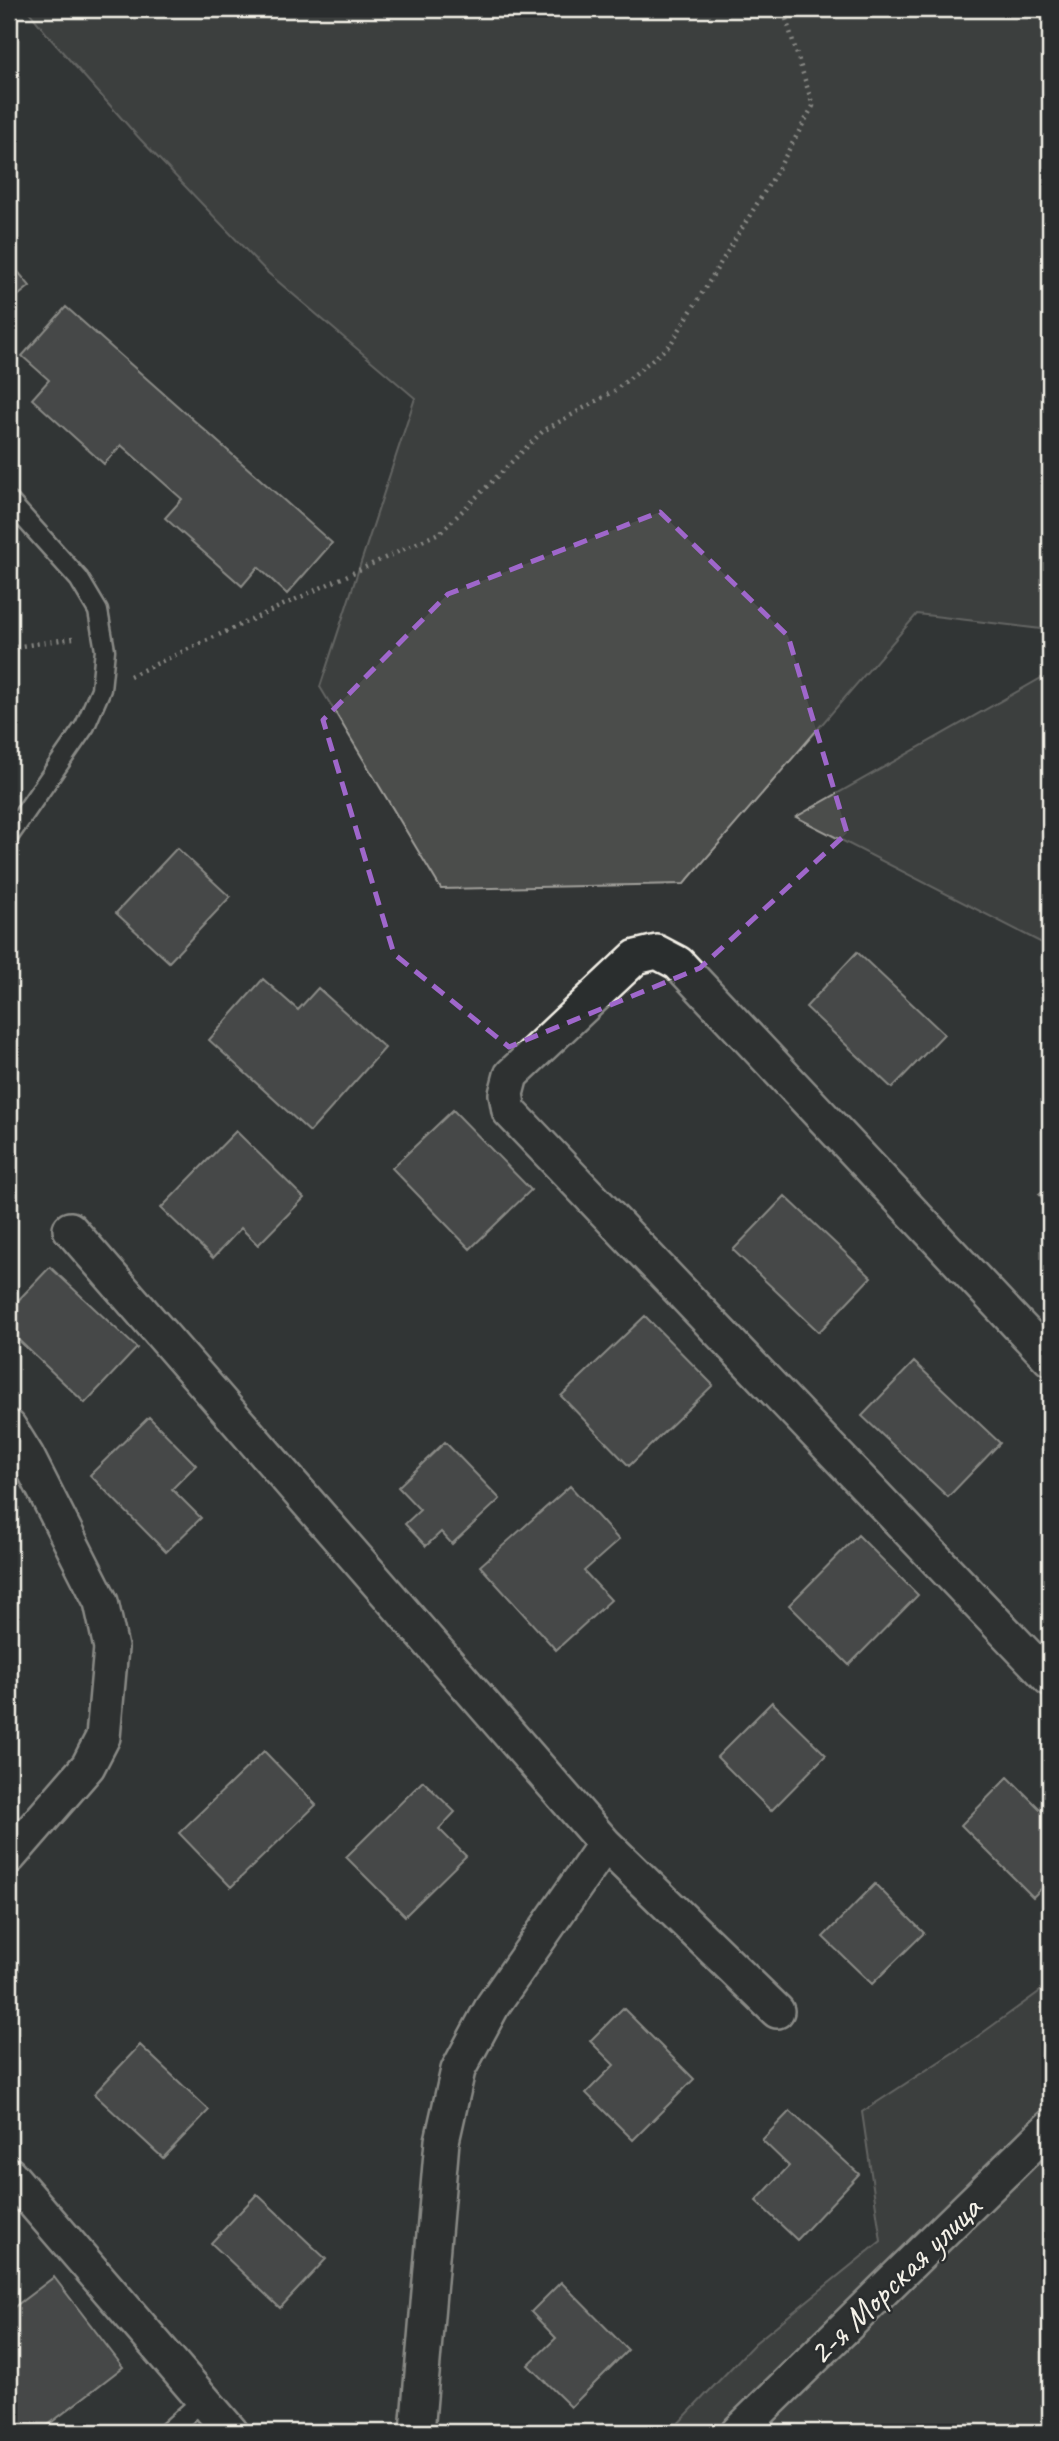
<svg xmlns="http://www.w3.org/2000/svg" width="1059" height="2441" viewBox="0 0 1059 2441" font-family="Caveat,sans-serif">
<rect width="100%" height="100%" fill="#323535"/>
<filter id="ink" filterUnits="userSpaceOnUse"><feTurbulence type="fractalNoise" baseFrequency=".0143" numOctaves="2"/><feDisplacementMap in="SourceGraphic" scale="14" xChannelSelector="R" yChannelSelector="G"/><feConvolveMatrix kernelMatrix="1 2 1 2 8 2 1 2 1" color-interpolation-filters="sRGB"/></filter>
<g filter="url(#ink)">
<path fill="#4b4d4c" stroke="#a09f9a" stroke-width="2" d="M27,9H1050V630L917,614L684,884L441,889L320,687L415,398L268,273L140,139L50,38Z
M1050,673V947L796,817Z
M1050,1984V2432H670L755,2343L881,2241L862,2112L974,2039Z"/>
<path fill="#5f605f" stroke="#f4f1e8" stroke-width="2" d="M9,261L30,286L9,303Z
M66,307L332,543L287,594L258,567L242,586L165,518L182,499L121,445L104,464L32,399L49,380L22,356Z
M177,848L230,897L169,962L116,913Z
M857,952L944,1034L892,1088L806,1007Z
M263,979L298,1010L318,988L385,1048L310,1132L209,1040Z
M453,1110L531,1190L470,1249L392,1168Z
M236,1131L304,1198L258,1245L241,1228L213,1258L161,1208Z
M1050,1185V1208L1039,1194Z
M785,1196L871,1277L819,1332L733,1250Z
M50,1267L137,1348L85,1403L9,1331V1310Z
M645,1316L713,1385L629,1466L561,1396Z
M914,1362L1000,1443L948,1497L862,1416Z
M149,1417L196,1465L172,1489L201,1518L166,1552L90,1475Z
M445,1442L500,1499L452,1544L441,1532L426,1546L405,1524L420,1510L398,1487Z
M570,1486L619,1540L584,1571L611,1600L556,1650L480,1566Z
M858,1535L918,1595L849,1665L789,1605Z
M772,1702L826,1755L771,1811L717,1757Z
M264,1751L316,1805L231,1887L179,1833Z
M1008,1777L1050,1819V1880L1033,1897L961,1825Z
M423,1781L455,1812L439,1829L466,1856L405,1916L346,1857Z
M875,1884L924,1933L872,1984L823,1937Z
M623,2008L694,2079L633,2140L586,2093L614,2065L590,2041Z
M140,2045L209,2110L163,2158L94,2094Z
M790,2111L859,2174L797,2240L756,2201L789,2166L762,2140Z
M257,2194L326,2259L280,2308L211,2243Z
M54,2277L123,2367L39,2432H9V2311Z
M561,2282L628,2350L571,2407L528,2365L556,2338L531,2312Z"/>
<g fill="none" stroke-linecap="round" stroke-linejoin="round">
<defs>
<path id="service" d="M9,501L79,579L98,611L105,650L101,689L85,726L9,836
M167,2432L203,2400"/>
<path id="minor" d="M70,1229L605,1844L777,2011
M1050,1359L678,963L657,952L636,957L511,1075L506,1094L509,1111L1050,1679
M9,1427L27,1456L101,1602L111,1648L103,1737L88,1766L9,1857
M9,2174L231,2432
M417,2432L442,2141L458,2070L493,2005L605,1844
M738,2432L1050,2127"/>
</defs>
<use href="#service" stroke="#f4f1e8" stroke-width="23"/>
<use href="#minor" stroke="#f4f1e8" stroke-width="38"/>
<path stroke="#f4f1e8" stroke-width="4.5" stroke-dasharray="2 5" stroke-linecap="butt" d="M9,648L73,638
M130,676L441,532L543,431L614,391L670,345L776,173L813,106L783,9"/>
<use href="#service" stroke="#2a2d2e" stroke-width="18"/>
<use href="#minor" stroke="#2a2d2e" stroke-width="33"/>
</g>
</g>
<path d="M0 0H1059V2441H0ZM660,512L788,636L847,833L700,968L509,1047L394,954L323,720L448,594Z" fill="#323535" fill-opacity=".55" fill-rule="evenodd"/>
<path fill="none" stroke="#9f67cb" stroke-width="5" stroke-dasharray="14 9" stroke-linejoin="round" d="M660,512L788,636L847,833L700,968L509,1047L394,954L323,720L448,594Z"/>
<g text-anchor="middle" stroke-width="5" stroke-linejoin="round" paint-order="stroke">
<g font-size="35" fill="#f4f1e8" stroke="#2a2d2e">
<text transform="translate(894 2280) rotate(-44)" y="12">2-я Морская улица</text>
</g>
</g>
<rect width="1059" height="2441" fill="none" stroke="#2a2d2e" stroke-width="35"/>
<rect x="18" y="18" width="1024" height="2406" fill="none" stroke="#f4f1e8" stroke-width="2.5" filter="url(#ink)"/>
</svg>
